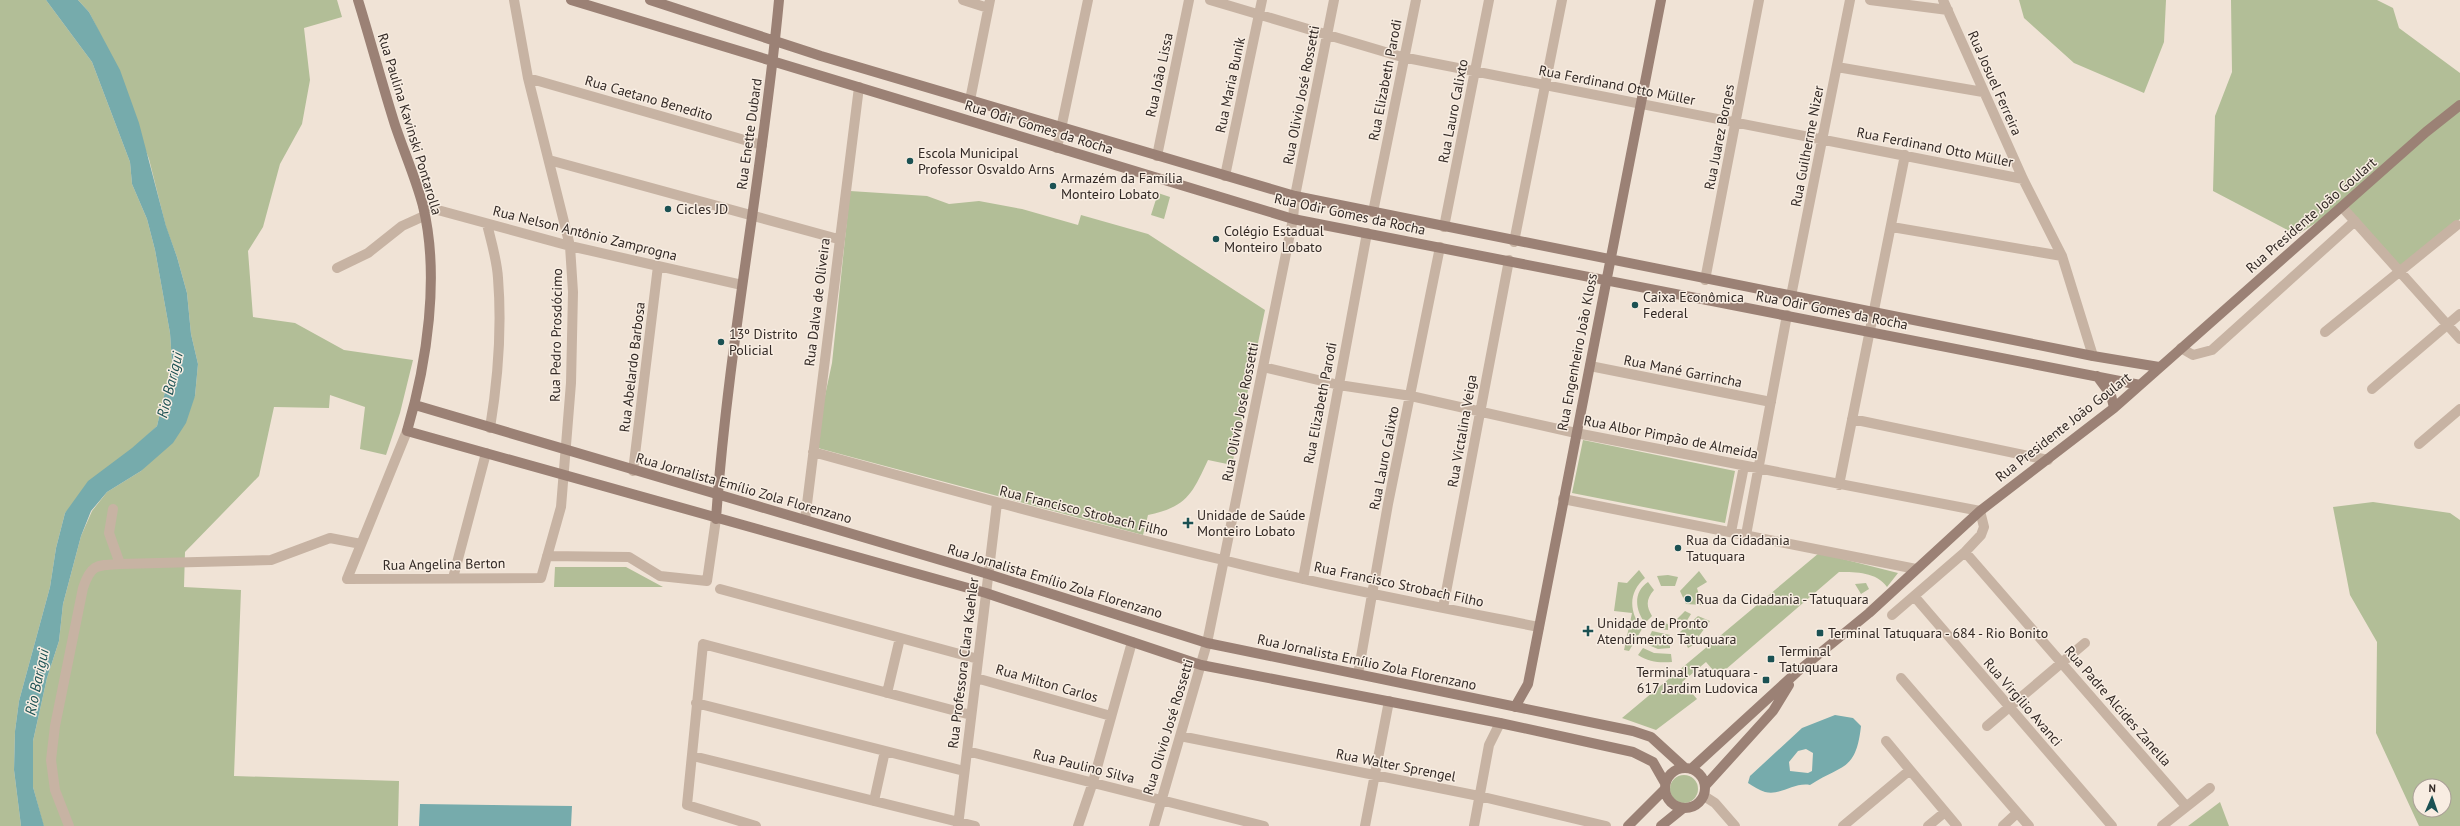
<svg xmlns="http://www.w3.org/2000/svg" width="2460" height="826" viewBox="0 0 2460 826" font-family="'PT Sans',sans-serif">
<rect width="100%" height="100%" fill="#f0e3d6"/>
<path fill="#b2be97" fill-rule="evenodd" d="M0,0H46L92,62L130,162L132,184L147,219L155,250L170,333L172,362L157,426L65,513L56,548L50,587L19,701L15,731L14,770L21,826H0Z
M78,0H337L342,17L304,28L310,80L302,124L280,164L263,227L248,251L253,317L295,323L344,350L413,360L400,413L386,455L360,449L365,407L330,395L329,408L274,407L259,476L185,552L184,587L241,590L234,776L399,781L398,826H44L43,824L33,787V741L47,678L59,641L63,604L81,536L92,511L107,492L141,471L195,396L198,364L191,334L187,293L177,257L166,227L149,159L103,40L89,12Z
M2019,0H2166L2164,42L2144,93L2074,63L2024,18Z
M2231,0H2377L2393,8L2399,28L2460,73V219L2401,270L2345,204L2297,235L2213,191L2215,116L2232,72Z
M850,191L927,196L949,204L979,201L1022,209L1078,225L1081,215L1148,234L1265,310L1232,465L1208,460C1192,494 1187,507 1148,515L1143,535L814,447L832,363Z
M1158,193L1170,197L1164,219L1151,215Z
M1583,440L1735,471L1725,523L1572,493Z
M2373,502L2450,513L2460,520V826H2419L2376,733L2377,642L2350,595L2333,507ZM2420,786H2444V810H2420Z
M1819,553L1898,573L1887,587C1876,572 1857,572 1839,572L1718,676L1706,662L1682,682L1697,699L1656,730L1622,718Z
M555,567H626L663,587H554Z
M1639,570L1645,578C1628,592 1629,612 1642,629L1629,651L1624,650L1632,613L1614,611L1618,582L1627,583Z
M1699,571L1707,582L1697,588L1702,605L1686,604L1680,591Z
M1668,575L1678,577L1675,586H1661L1657,576Z
M1648,582L1654,590C1646,599 1646,606 1652,616L1645,623C1635,610 1633,592 1648,582Z
M1866,583L1869,589L1861,594L1855,584Z
M1685,611L1691,614L1686,622L1677,628L1675,621Z
M1698,616L1710,621L1699,636L1702,640L1688,648L1680,632Z
M1657,622L1668,624V630L1654,628Z
M1652,631L1670,635V648L1658,649L1646,644Z
M1643,648L1654,653L1671,654L1672,662C1659,663 1649,662 1638,655Z
M1670 789a14 14 0 1 1 28 0a14 14 0 1 1-28 0Z
M2220,802L2229,826H2188Z"/>
<path fill="#76abac" fill-rule="evenodd" d="M46,0H78L89,12L120,70L139,123L166,226L177,257L187,293L191,334L198,364L195,396L186,423L173,443L141,471L107,492L91,511L81,536L63,604L59,641L47,678L33,741V787L44,826H21L14,770L15,731L19,701L50,587L56,548L65,513L88,481L132,448L157,426L172,362L170,333L155,250L147,219L132,184L130,162L92,62Z
M1835,715L1853,718L1861,726C1856,772 1842,764 1810,785C1794,782 1781,796 1765,792C1759,790 1753,786 1748,783L1750,776L1802,728ZM1806,749L1813,753L1812,771L1808,773L1790,771L1789,762L1798,751Z
M420,804L572,806L571,826H419Z"/>
<g fill="none" stroke-linecap="round" stroke-linejoin="round">
<path stroke="#c7b3a3" stroke-width="10" d="M963,0L988,8
M1210,0L1402,57L2023,179
M1870,0L1948,10
M1943,0L2023,179L2062,256L2093,356
M1837,67L1983,92
M528,78L762,145
M970,100L990,0
M1057,148L1088,0
M1157,156L1189,0
M549,160L838,239
M1225,176L1262,0
M423,206L570,246L742,285
M2342,207L2460,339
M1373,212L1416,0
M487,224C491,241 497,260 498,278C502,328 498,379 490,428
M1444,227L1489,0
M1892,227L2062,256
M1514,242L1562,0
M337,268L368,253L402,226L424,216
M1705,280L1759,0
M1791,296L1850,0
M2325,332L2457,225
M2181,348L2193,355L2212,350L2355,221
M1590,366L1771,402
M1263,367L1339,385L1411,396L1576,433L1980,511L1984,527L1981,535L1965,552L1892,615
M2372,389L2460,314
M1852,419L2048,460
M407,431L347,579L541,578L561,507L571,383L573,292L570,246L528,78L514,0
M2419,444L2460,409
M813,452C950,490 1086,527 1223,560C1327,586 1433,606 1539,627
M633,471L658,266
M1839,485L1905,155
M1563,499L1916,569
M113,509L109,533L120,564L271,560L330,538L361,544
M805,520L859,87
M1731,532L1744,466
M1746,535L1787,315
M1965,552L2186,806
M547,556L629,557L660,576L707,581L716,519
M453,578L486,453
M1303,579L1367,233
M720,589L978,659
M1914,596L2112,826
M1443,608L1509,260
M1358,674L1388,504L1440,247
M976,678L1111,716
M1901,678L2029,826
M887,693L900,638
M696,703L964,771
M1987,726L2085,643
M1180,736L1479,796L1606,826
M1886,741L1910,770
M967,751L1264,826
M693,756L975,826
M1704,796L1715,803L1735,826
M874,801L885,751
M69,826L55,790L51,760L55,726L83,588C91,564 97,565 120,564
M756,826L687,805L703,644L971,715
M958,826L997,503
M1078,826L1093,782L1132,642
M1154,826L1207,643L1293,219L1295,196L1334,0
M1365,826L1389,701
M1474,826L1489,745L1500,723
M1843,826L1910,770L1957,826
M1928,826L1945,812
M2003,826L2017,813
M2162,826L2210,788"/>
<path stroke="#9b8175" stroke-width="10" d="M358,0C371,42 382,84 395,125C404,152 416,179 423,206C440,276 427,363 407,431L986,593L1201,665L1500,723L1633,752L1653,762L1665,783
M571,0L1293,219L2140,385
M650,0L821,56L1295,196L2093,356L2159,367
M2097,376L2111,395L2114,408
M415,405L988,574L1207,643L1633,731L1651,737L1685,768
M716,519C728,345 763,173 779,0
M1515,707L1528,684L1661,0
M1665 788a20 20 0 1 1 40 0a20 20 0 1 1-40 0Z
M1691,769L1797,672L1869,613L1980,511L2114,408L2426,132L2460,105
M1705,786L1773,711L1789,685
M1628,826L1664,790
M1661,826L1682,809"/>
</g>
<g fill="#1b5153" stroke="#f8ede2" stroke-width="1.5">
<circle cx="910" cy="161" r="4"/>
<circle cx="1053" cy="186" r="4"/>
<circle cx="668" cy="209" r="4"/>
<circle cx="1216" cy="239" r="4"/>
<circle cx="1635" cy="305" r="4"/>
<circle cx="721" cy="342" r="4"/>
<path d="M1186 517h4v4h4v4h-4v4h-4v-4h-4v-4h4z"/>
<circle cx="1678" cy="548" r="4"/>
<circle cx="1688" cy="599" r="4"/>
<path d="M1586 625h4v4h4v4h-4v4h-4v-4h-4v-4h4z"/>
<rect x="1816" y="629" width="8" height="8" rx="2"/>
<rect x="1767" y="655" width="8" height="8" rx="2"/>
<rect x="1762" y="676" width="8" height="8" rx="2"/>
</g>
<g text-anchor="middle" stroke-width="3" stroke-linejoin="round" paint-order="stroke">
<g font-size="14" fill="#322925" stroke="#f8ede2">
<text transform="translate(1159 75) rotate(-78)" y="5">Rua João Lissa</text>
<text transform="translate(1385 80) rotate(-79)" y="5">Rua Elizabeth Parodi</text>
<text transform="translate(1995 83) rotate(66)" y="5">Rua Josuel Ferreira</text>
<text transform="translate(1230 85) rotate(-78)" y="5">Rua Maria Bunik</text>
<text transform="translate(1617 85) rotate(11)" y="5">Rua Ferdinand Otto Müller</text>
<text transform="translate(1301 95) rotate(-79)" y="5">Rua Olivio José Rossetti</text>
<text transform="translate(649 98) rotate(16)" y="5">Rua Caetano Benedito</text>
<text transform="translate(1453 111) rotate(-79)" y="5">Rua Lauro Calixto</text>
<text transform="translate(410 124) rotate(73)" y="5">Rua Paulina Kavinski Pontarolla</text>
<text transform="translate(1039 127) rotate(17)" y="5">Rua Odir Gomes da Rocha</text>
<text transform="translate(749 134) rotate(-82)" y="5">Rua Enette Dubard</text>
<text transform="translate(1719 137) rotate(-79)" y="5">Rua Juarez Borges</text>
<text transform="translate(1807 146) rotate(-79)" y="5">Rua Guilherme Nizer</text>
<text transform="translate(1935 147) rotate(11)" y="5">Rua Ferdinand Otto Müller</text>
<text transform="translate(1350 214) rotate(12)" y="5">Rua Odir Gomes da Rocha</text>
<text transform="translate(2311 215) rotate(-41)" y="5">Rua Presidente João Goulart</text>
<text transform="translate(585 233) rotate(14)" y="5">Rua Nelson Antônio Zamprogna</text>
<text transform="translate(817 302) rotate(-83)" y="5">Rua Dalva de Oliveira</text>
<text transform="translate(1832 310) rotate(11)" y="5">Rua Odir Gomes da Rocha</text>
<text transform="translate(556 335) rotate(-89)" y="5">Rua Pedro Prosdócimo</text>
<text transform="translate(1577 352) rotate(-79)" y="5">Rua Engenheiro João Kloss</text>
<text transform="translate(632 367) rotate(-83)" y="5">Rua Abelardo Barbosa</text>
<text transform="translate(1683 371) rotate(11)" y="5">Rua Mané Garrincha</text>
<text transform="translate(1320 403) rotate(-79)" y="5">Rua Elizabeth Parodi</text>
<text transform="translate(1240 412) rotate(-79)" y="5">Rua Olivio José Rossetti</text>
<text transform="translate(2063 427) rotate(-38)" y="5">Rua Presidente João Goulart</text>
<text transform="translate(1462 431) rotate(-80)" y="5">Rua Victalina Veiga</text>
<text transform="translate(1671 437) rotate(11)" y="5">Rua Albor Pimpão de Almeida</text>
<text transform="translate(1384 458) rotate(-79)" y="5">Rua Lauro Calixto</text>
<text transform="translate(744 488) rotate(16)" y="5">Rua Jornalista Emílio Zola Florenzano</text>
<text transform="translate(1084 511) rotate(14)" y="5">Rua Francisco Strobach Filho</text>
<text transform="translate(444 564) rotate(-1)" y="5">Rua Angelina Berton</text>
<text transform="translate(1055 581) rotate(17)" y="5">Rua Jornalista Emílio Zola Florenzano</text>
<text transform="translate(1399 584) rotate(12)" y="5">Rua Francisco Strobach Filho</text>
<text transform="translate(1367 662) rotate(12)" y="5">Rua Jornalista Emílio Zola Florenzano</text>
<text transform="translate(963 663) rotate(-83)" y="5">Rua Professora Clara Kaehler</text>
<text transform="translate(1047 683) rotate(16)" y="5">Rua Milton Carlos</text>
<text transform="translate(2023 702) rotate(49)" y="5">Rua Virgílio Avanci</text>
<text transform="translate(2118 706) rotate(49)" y="5">Rua Padre Alcides Zanella</text>
<text transform="translate(1168 727) rotate(-73)" y="5">Rua Olivio José Rossetti</text>
<text transform="translate(1396 765) rotate(11)" y="5">Rua Walter Sprengel</text>
<text transform="translate(1084 766) rotate(14)" y="5">Rua Paulino Silva</text>
</g>
<g font-size="14" fill="#322925" stroke="#f8ede2" text-anchor="start">
<text x="918" y="158">Escola Municipal<tspan x="918" dy="16">Professor Osvaldo Arns</tspan></text>
<text x="1061" y="183">Armazém da Família<tspan x="1061" dy="16">Monteiro Lobato</tspan></text>
<text x="676" y="214">Cicles JD</text>
<text x="1224" y="236">Colégio Estadual<tspan x="1224" dy="16">Monteiro Lobato</tspan></text>
<text x="1643" y="302">Caixa Econômica<tspan x="1643" dy="16">Federal</tspan></text>
<text x="729" y="339">13º Distrito<tspan x="729" dy="16">Policial</tspan></text>
<text x="1197" y="520">Unidade de Saúde<tspan x="1197" dy="16">Monteiro Lobato</tspan></text>
<text x="1686" y="545">Rua da Cidadania<tspan x="1686" dy="16">Tatuquara</tspan></text>
<text x="1696" y="604">Rua da Cidadania - Tatuquara</text>
<text x="1597" y="628">Unidade de Pronto<tspan x="1597" dy="16">Atendimento Tatuquara</tspan></text>
<text x="1828" y="638">Terminal Tatuquara - 684 - Rio Bonito</text>
<text x="1779" y="656">Terminal<tspan x="1779" dy="16">Tatuquara</tspan></text>
<text x="1758" y="677" text-anchor="end">Terminal Tatuquara -<tspan x="1758" dy="16">617 Jardim Ludovica</tspan></text>
</g>
<g font-size="15" font-style="italic" fill="#1b5153" stroke="#f8ede2">
<text transform="translate(170 385) rotate(-76)" y="5">Rio Barigui</text>
<text transform="translate(37 682) rotate(-78)" y="5">Rio Barigui</text>
</g>
</g>
<g transform="translate(2432 798) rotate(2)"><circle r="19" fill="#f8ede2" stroke="#a99f96"/>
<path d="M0-3L7 15L0 10L-7 15Z" fill="#1b5153"/>
<text y="-6" font-size="11" font-weight="bold" text-anchor="middle" fill="#322925">N</text>
</g>
</svg>
